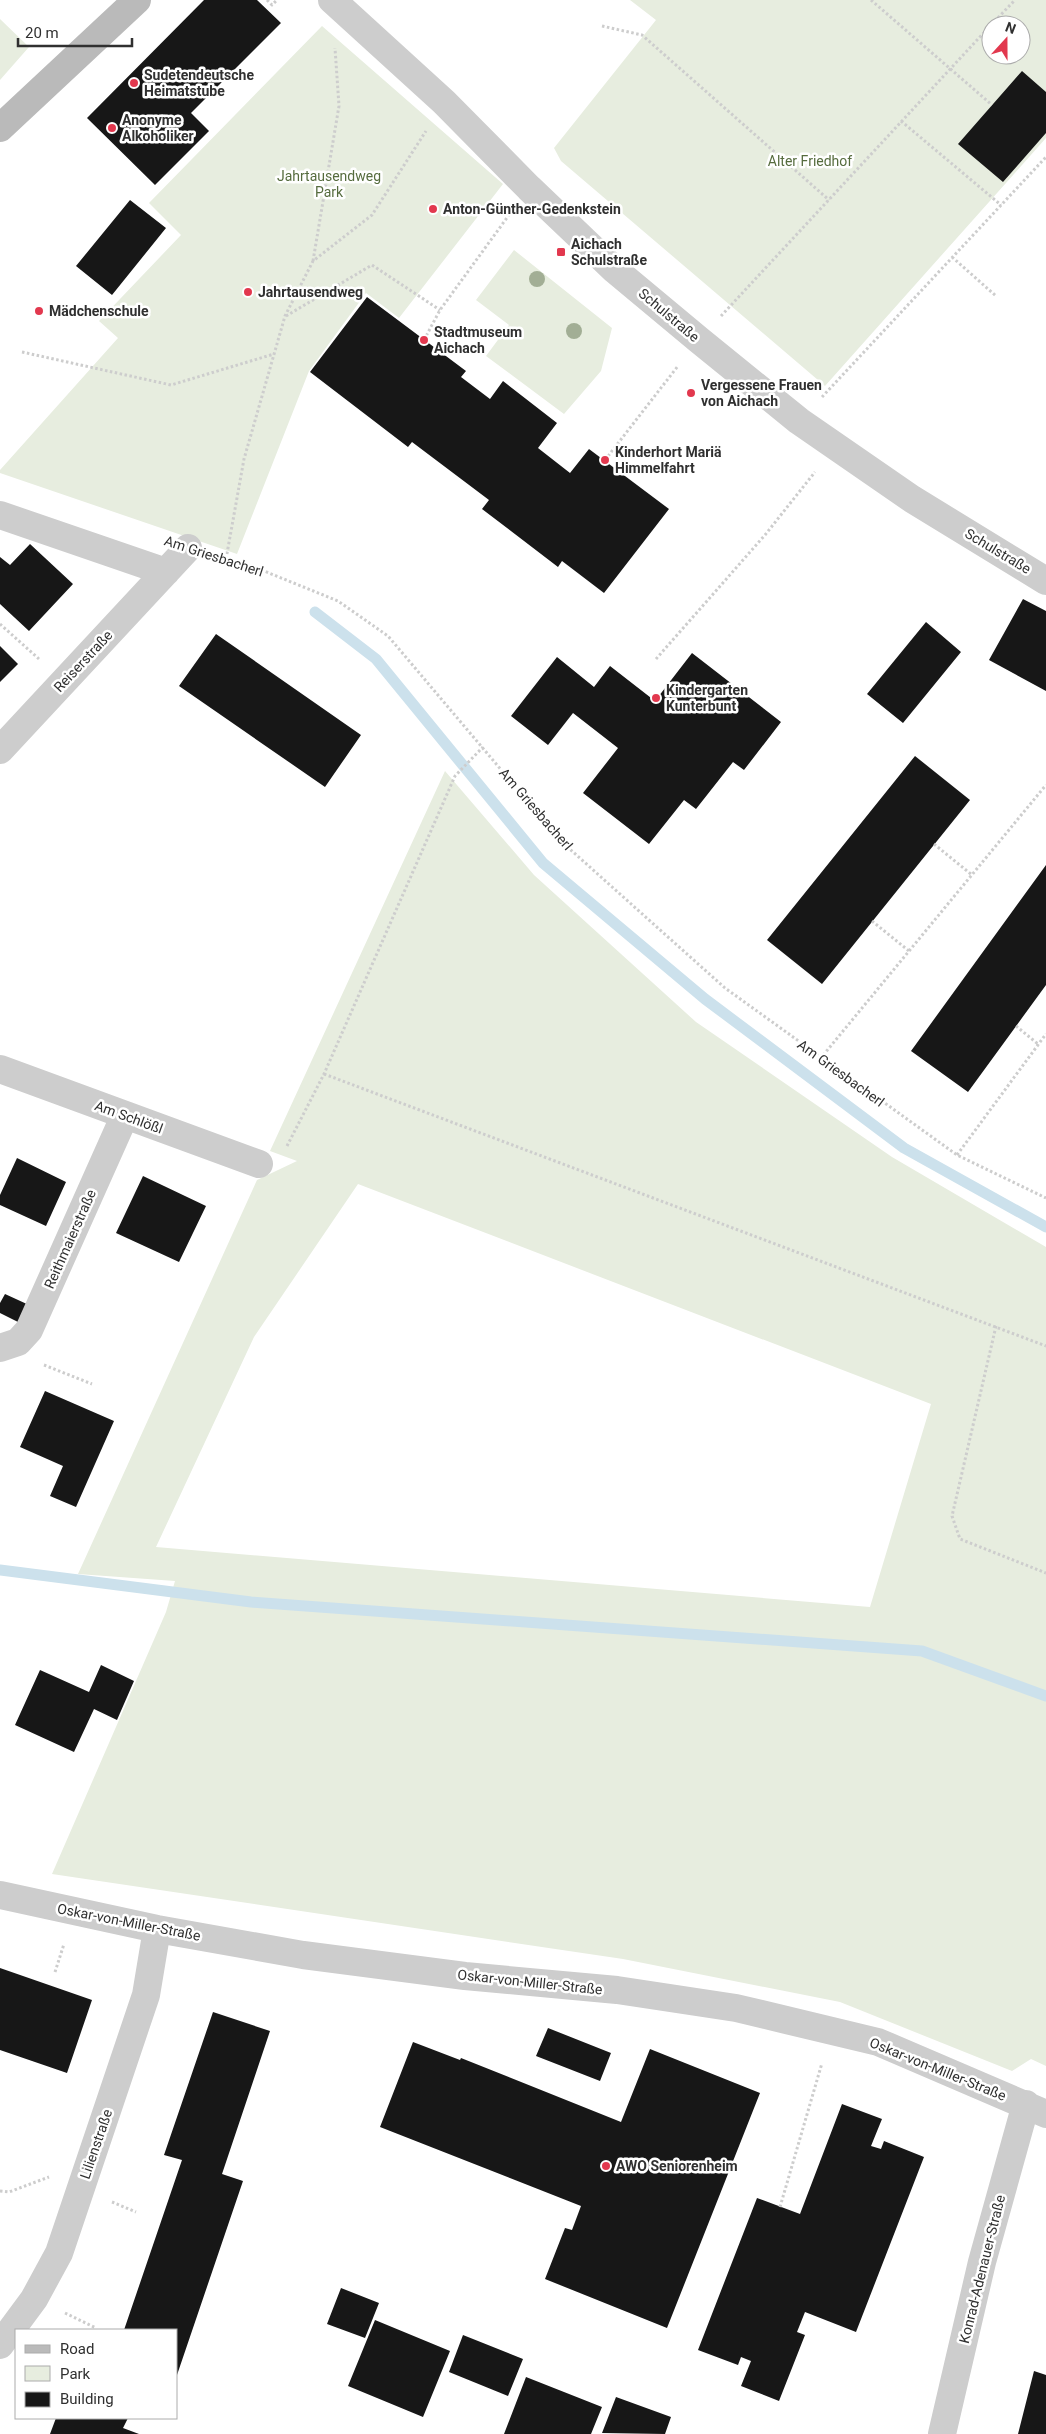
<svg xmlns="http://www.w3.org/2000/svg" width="1046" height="2434" viewBox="0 0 1046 2434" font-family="Roboto,sans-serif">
<rect width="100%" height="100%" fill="#fff"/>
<path fill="#e7eddf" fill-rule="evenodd" d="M630,0H1046V138L825,386L561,161L554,148L656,20ZM991,25H1021V55H991Z
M0,19L29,47L0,80Z
M322,26L503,184L399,318L366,293L309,371L237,554L0,473V470L118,338L99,321L181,235L149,203Z
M514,250L612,328L601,371L564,414L486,356L509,325L476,300Z
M445,771L534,875L696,1022L892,1157L1046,1247V2066L1031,2059L1012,2071L840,2002L623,1959L52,1874L166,1612L175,1581L78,1574L257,1180L297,1161L270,1151ZM358,1184L931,1404L870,1607L156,1547L254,1337Z"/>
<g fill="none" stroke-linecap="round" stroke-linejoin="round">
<path stroke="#cce1ec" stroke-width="11" d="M315,612L376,659L543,863L705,999L904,1148L1046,1227
M0,1570L251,1602L922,1651L1046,1696"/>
</g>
<path fill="#171717" d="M204,0H257L281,23L191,113L209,131L155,185L87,118Z
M1022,71L1046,92V133L1003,182L958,144Z
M130,200L166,228L112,295L76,266Z
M367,297L466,371L461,377L490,399L503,381L557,423L538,448L570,473L589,449L669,509L604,593L562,561L558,567L482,509L489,500L412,442L408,447L310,372Z
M30,544L73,584L29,631L0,604V557L10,565Z
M1023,599L1046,611V691L989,660Z
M926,622L961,652L903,723L867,694Z
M216,634L361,735L325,787L179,686Z
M0,646L18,664L0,682Z
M692,653L781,722L744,770L733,762L696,809L684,800L649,844L583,793L618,748L573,713L548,745L511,716L557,657L594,687L610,666L655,701Z
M915,756L970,800L822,984L767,940Z
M1046,865V985L968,1092L911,1051Z
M17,1158L66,1182L46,1226L0,1205V1195Z
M143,1176L206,1206L179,1262L116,1233Z
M5,1294L29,1305L20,1323L0,1313V1303Z
M45,1391L114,1421L76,1507L50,1496L63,1466L20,1447Z
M101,1665L134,1681L117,1720L94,1709L74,1752L15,1725L40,1670L89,1692Z
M0,1968L92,2000L67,2073L0,2050Z
M213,2012L270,2031L222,2174L243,2181L177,2375L176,2330H124L182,2160L164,2155Z
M548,2028L611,2053L600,2081L536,2056Z
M413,2042L460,2060L461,2058L621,2122L650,2049L760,2093L667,2328L545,2279L565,2228L572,2230L581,2206L380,2127Z
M842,2104L882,2119L871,2146L881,2149L884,2141L924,2157L856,2332L805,2312L797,2332L805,2335L779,2401L741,2386L751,2361L741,2357L738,2365L698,2350L757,2198L800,2214Z
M341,2288L379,2303L365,2338L327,2324Z
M375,2320L450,2351L423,2417L348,2386Z
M463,2335L523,2359L508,2396L449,2372Z
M1034,2371L1046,2375V2434H1018Z
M526,2377L602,2407L591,2434H504Z
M616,2397L671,2417L665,2434L602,2433Z
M56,2418H128L123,2428L139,2434H50Z"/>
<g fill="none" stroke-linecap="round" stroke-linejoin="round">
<path stroke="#cdcdcd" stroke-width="3" stroke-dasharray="2.5 2.5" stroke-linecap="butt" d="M267,0L272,5L277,0
M871,0L992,105
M991,25L1015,0
M602,26L642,35L829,200
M901,121L1001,205
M952,257L996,296
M313,261L339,106L335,48
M286,316L372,265L440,310
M721,316L991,25
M424,340L440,310L509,215
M22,352L171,385L274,354
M822,397L1046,157
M605,460L678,366
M218,557L264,571L338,601L388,636L563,843L725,988L957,1155L1046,1198
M226,559L244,459L285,316L313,261L372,215L426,131
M0,624L39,659
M656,659L765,535L815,472
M934,844L972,875
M872,921L909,951
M1016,1026L1038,1044
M820,1059L1046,785
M324,1074L1046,1346
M287,1146L324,1074L455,776L483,747
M957,1155L1046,1034
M996,1326L952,1516L960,1539L1046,1573
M44,1365L92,1384
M55,1972L64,1944
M0,2191L9,2192L49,2177
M112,2202L136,2212
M780,2207L822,2063
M65,2313L96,2328"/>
<path stroke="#cdcdcd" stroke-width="28" d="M332,0L444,102L529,188L615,270L699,340L799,421L912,499L1046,581
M0,515L166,572
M0,750L188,548
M0,1069L259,1164
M0,1348L18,1342L29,1330L125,1115
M0,1895L157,1929L303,1955L465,1976L617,1990L736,2008L878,2042L1046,2114
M0,2345L34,2299L59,2253L146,1995L157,1929
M942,2434L982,2262L1026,2104"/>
<path stroke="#bababa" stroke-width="28" d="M0,128L137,0"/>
</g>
<g fill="#a2ae95">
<circle cx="537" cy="279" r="8"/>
<circle cx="574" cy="331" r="8"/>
</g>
<g fill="#e2384e" stroke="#fff" stroke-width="2">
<circle cx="134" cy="83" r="5"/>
<circle cx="112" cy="128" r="5"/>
<circle cx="433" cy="209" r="5"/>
<rect x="556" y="247" width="10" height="10" rx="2.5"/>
<circle cx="248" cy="292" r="5"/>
<circle cx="39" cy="311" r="5"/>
<circle cx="424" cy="340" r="5"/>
<circle cx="691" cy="393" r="5"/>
<circle cx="605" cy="460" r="5"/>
<circle cx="656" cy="698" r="5"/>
<circle cx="606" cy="2166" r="5"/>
</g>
<g text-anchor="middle" stroke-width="5" stroke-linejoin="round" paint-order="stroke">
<g font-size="14" font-weight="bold" fill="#303030" stroke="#fff" text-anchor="start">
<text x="144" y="80">Sudetendeutsche<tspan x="144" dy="16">Heimatstube</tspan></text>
<text x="122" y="125">Anonyme<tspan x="122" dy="16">Alkoholiker</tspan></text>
<text x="443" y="214">Anton-Günther-Gedenkstein</text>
<text x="571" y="249">Aichach<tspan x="571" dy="16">Schulstraße</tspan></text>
<text x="258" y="297">Jahrtausendweg</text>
<text x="49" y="316">Mädchenschule</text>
<text x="434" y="337">Stadtmuseum<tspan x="434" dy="16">Aichach</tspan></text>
<text x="701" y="390">Vergessene Frauen<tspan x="701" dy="16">von Aichach</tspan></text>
<text x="615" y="457">Kinderhort Mariä<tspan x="615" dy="16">Himmelfahrt</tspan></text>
<text x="666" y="695">Kindergarten<tspan x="666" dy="16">Kunterbunt</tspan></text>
<text x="616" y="2171">AWO Seniorenheim</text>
</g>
<g font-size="14" fill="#566c3e" stroke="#fff">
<text x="810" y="166">Alter Friedhof</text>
<text x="329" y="181">Jahrtausendweg<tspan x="329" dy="16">Park</tspan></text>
</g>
<g font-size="14" fill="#303030" stroke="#fff">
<text transform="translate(669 315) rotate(40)" y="5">Schulstraße</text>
<text transform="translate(998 551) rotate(31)" y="5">Schulstraße</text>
<text transform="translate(214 556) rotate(18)" y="5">Am Griesbacherl</text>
<text transform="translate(83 661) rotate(-47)" y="5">Reiserstraße</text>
<text transform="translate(536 809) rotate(49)" y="5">Am Griesbacherl</text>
<text transform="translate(841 1073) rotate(36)" y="5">Am Griesbacherl</text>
<text transform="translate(129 1117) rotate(20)" y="5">Am Schlößl</text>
<text transform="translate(70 1239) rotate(-66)" y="5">Reithmaierstraße</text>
<text transform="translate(129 1922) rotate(11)" y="5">Oskar-von-Miller-Straße</text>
<text transform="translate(530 1982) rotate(6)" y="5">Oskar-von-Miller-Straße</text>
<text transform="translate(938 2069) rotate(22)" y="5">Oskar-von-Miller-Straße</text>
<text transform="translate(96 2144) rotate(-71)" y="5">Lilienstraße</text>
<text transform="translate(982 2269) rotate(-76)" y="5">Konrad-Adenauer-Straße</text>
</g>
</g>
<rect x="15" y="2329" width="162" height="90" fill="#ffffff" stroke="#acacac"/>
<rect x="25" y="2345" width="25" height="8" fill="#bababa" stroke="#acacac"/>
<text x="60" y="2354" font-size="15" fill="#303030">Road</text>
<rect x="25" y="2366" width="25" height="15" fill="#e7eddf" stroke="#acacac"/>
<text x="60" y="2379" font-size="15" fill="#303030">Park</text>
<rect x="25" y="2392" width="25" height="15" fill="#171717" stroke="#acacac"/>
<text x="60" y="2404" font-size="15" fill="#303030">Building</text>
<g transform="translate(1006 40) rotate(21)"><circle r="24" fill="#ffffff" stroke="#acacac"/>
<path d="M0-4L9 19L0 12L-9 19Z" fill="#e2384e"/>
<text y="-8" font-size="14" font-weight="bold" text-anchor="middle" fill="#303030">N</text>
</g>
<path d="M18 38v8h114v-8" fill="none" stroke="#303030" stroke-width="2.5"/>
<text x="25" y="38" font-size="15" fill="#303030" stroke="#ffffff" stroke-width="4" paint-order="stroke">20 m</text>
</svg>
